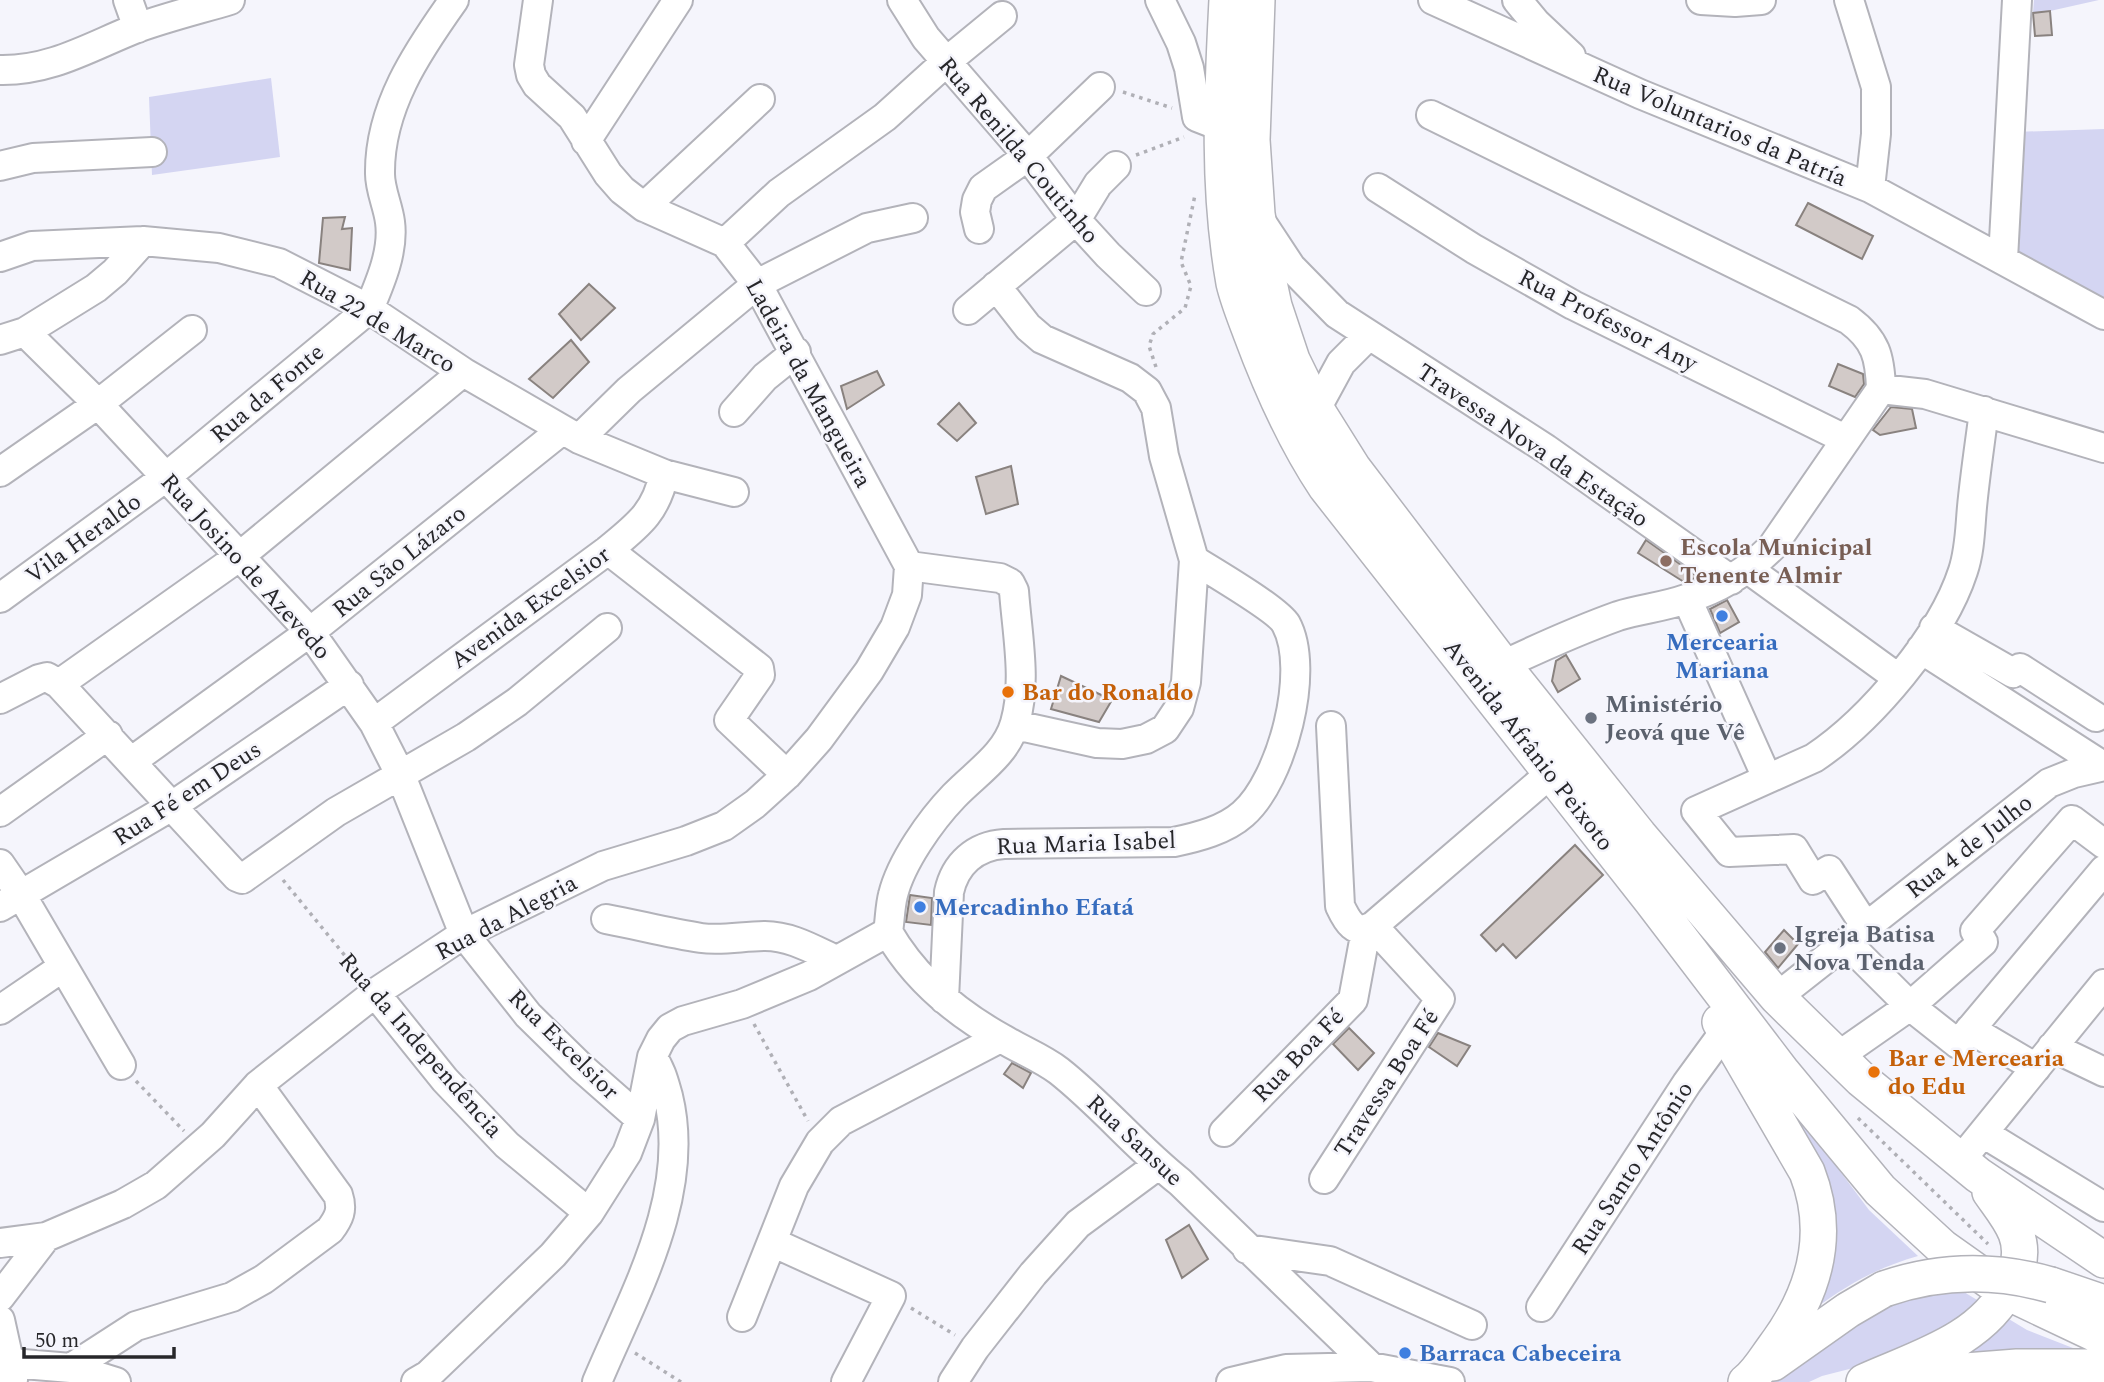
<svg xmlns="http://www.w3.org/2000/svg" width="2104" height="1382" viewBox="0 0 2104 1382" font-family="Spectral,serif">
<rect width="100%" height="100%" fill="#f5f5fc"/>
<path fill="#d4d5f2" d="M2034,0H2099L2050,11L2033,13Z
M271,78L280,157L152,175L149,97Z
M2104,129V306L2014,260V132Z
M1780,1091L1869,1210L1918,1256C1876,1268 1847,1285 1813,1310L1824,1283Z
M1954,1286L2027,1330L2078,1350L1865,1365L1822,1376L1809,1382H1766L1888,1301Z"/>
<path fill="#d2cac8" stroke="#89827f" stroke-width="2" d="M2050,11L2052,35L2035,36L2033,13Z
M1808,203L1873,236L1862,259L1796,225Z
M345,217L342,229L352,228L350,270L319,263L323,218Z
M589,284L615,308L581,340L559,314Z
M571,340L589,362L553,398L529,379Z
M1838,364L1863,374L1864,384L1855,397L1829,386Z
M877,371L884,385L847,409L841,386Z
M959,403L976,423L957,441L938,424Z
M1891,407L1912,409L1916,428L1880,435L1873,430Z
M1011,466L1018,504L986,514L976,477Z
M1646,540L1698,577L1684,582L1638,553Z
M1727,600L1739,622L1720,633L1710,609Z
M1566,655L1580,679L1558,692L1552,681L1556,661Z
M1061,676L1112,700L1099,722L1051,709Z
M1575,845L1603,875L1516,958L1503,944L1496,951L1481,935Z
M910,895L932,898L931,925L906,922Z
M1784,930L1798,944L1778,968L1765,952Z
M1349,1028L1374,1053L1358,1070L1333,1044Z
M1438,1033L1470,1046L1457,1066L1429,1047Z
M1012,1063L1031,1073L1023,1088L1004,1074Z
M1189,1225L1208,1259L1182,1278L1166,1240Z"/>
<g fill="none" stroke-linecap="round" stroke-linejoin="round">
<defs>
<path id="minor" d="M128,0L138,28
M538,0L529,65L531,75L537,85L572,117L608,174L622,190L644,207L725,243L757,284L909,566
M902,0L926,38L1028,156L1076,220L1108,255L1146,291
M1160,0L1181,43L1189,68L1197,117L1220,126
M1433,0L1640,94L1870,188L2104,315
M1517,0L1536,23L1571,56
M1701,0L1735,2L1761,0
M1849,0L1876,87V134L1870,188
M0,70C52,71 91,46 137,28C167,17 200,9 230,0
M1431,115L1849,320C1876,340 1880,357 1881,389L1772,547C1748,571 1719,589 1686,599C1664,607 1640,609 1618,616C1579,630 1541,647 1503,665
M586,141L678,0
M0,166L33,158L152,152
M1378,188L1474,249L1573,305L1845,439
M644,207L760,99
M1260,220L1291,267L1337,314L1546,449L1731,580
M979,229L975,212L977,200L983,188L1028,156L1100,87
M725,243L779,193L885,117L946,62L1002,16
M0,257L32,246L143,241L219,248L279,263L369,309L463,372L579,439L664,474L734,492
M2003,259L2017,0
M996,286L1028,327L1042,339L1130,378L1147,391L1156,408L1164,456L1194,560L1186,682L1179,708L1165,729L1146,739L1122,744L1097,743L1015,725
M968,310L1076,220L1098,184L1116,166
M25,332L96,288L115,272L143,241
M0,340L25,332L98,404L310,632L374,723L401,776L464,934L528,1015L582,1068L640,1119
M1881,389L1925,394L2104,448
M1316,409L1341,363L1369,335
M734,412L765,377L796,352
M579,439L629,390L757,284L867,228L913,218
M0,472L98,404L192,330
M608,550L759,668L760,675L729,720L787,775
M1748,569L1898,678
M0,598L166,477L369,309C380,283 394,251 390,222C388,206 380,190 380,174C379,108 417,52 454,0
M1687,599L1767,778
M1934,628L2013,673L2020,668L2096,717
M1921,649L2103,766
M59,684L240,556L463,372
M0,699L39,679L47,677L59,684L237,877L242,879L336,812L466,737L517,702L607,628
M374,723L608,550C637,526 656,513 664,474
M1331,726L1340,906C1347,921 1355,936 1373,926L1551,773
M132,761L310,632L562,430
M0,812L108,735
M0,864L22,896L121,1065
M0,907L172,806L349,685
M606,919C638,925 669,933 701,938C723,941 743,936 765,936C791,936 814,950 836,960
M1866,927L1829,870L1813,880L1794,849L1729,852L1696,811L1814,758C1871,720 1942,636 1963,571C1970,550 1970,529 1972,507C1975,475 1980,443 1984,411
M888,932C915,979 956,1013 1003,1039C1021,1050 1042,1058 1059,1071C1102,1105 1137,1148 1180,1182L1371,1367
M1847,943L1910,1006L1958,1044L2104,870
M375,993L445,1080L507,1145L589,1213
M1777,997L2049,783L2074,773L2104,766
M944,999L949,892C955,864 975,846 1004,844L1174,842C1198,837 1225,830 1243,814C1282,780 1311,670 1286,624C1278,610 1212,571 1194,560
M0,1010L63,967
M1970,1029L2036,1068
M2052,1047L2104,1072
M1837,1057L1910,1006L1983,942L1975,931L2072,820L2104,844
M1224,1132L1353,1000L1366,930
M1983,1133L2104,1207
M1960,1161L2104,984
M1324,1179L1440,999L1373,926
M772,1242L891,1296L846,1382
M0,1243L46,1237L123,1204L156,1185L213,1135L258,1085L375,993L464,934L603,866L686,841L724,826L755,804L787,775L819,739L869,671L895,627L907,595L909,566
M1247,1249L1330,1261L1472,1325
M0,1297L46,1237
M1541,1307L1687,1083L1725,1031
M742,1317L794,1186L820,1142L841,1121L1000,1038
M0,1320L13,1379
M11,1363L71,1368L116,1382
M71,1368L136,1326L232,1297L264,1279L330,1230C339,1218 343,1210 338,1195L258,1085
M416,1382L428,1375L553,1255L589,1213L627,1153L640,1119L652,1057L661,1039L670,1028L683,1021L742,1004L809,976L888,932C890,920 890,906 893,895C901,862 931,820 954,796C976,773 1006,755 1015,723C1027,682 1017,633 1014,591L1010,583L1000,578L909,566
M597,1382C634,1294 692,1194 668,1096C664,1082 661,1069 652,1057
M953,1382L975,1348L1033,1274L1078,1224L1158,1165
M1231,1382L1286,1369L1371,1367L1450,1382"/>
<path id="major" d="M1227,0C1222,97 1217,186 1234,283C1238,300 1245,317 1251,333C1271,387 1294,439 1326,487L1651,900L1783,1073L1880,1190L1942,1247L1990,1281L2007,1292L2104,1338
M1257,0L1252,140L1257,214L1265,264L1274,306L1292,360L1316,409L1353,468L1503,665L1639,835L1777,997L1861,1079L1978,1175L2104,1260
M1720,1022L1807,1172C1832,1236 1814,1295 1773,1349C1765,1360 1757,1374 1746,1382
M2051,1285L2104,1303
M1773,1363L1848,1310L1884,1289
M1902,1376L2017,1367H2092L2104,1369
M1864,1382C1917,1358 1982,1341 2010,1285C2019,1269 2023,1251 2016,1233C2010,1218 1999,1205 1990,1192"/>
</defs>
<use href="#minor" stroke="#b3b3ba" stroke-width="32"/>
<use href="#major" stroke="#b3b3ba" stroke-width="38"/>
<path stroke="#b0b0b6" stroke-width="3.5" stroke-dasharray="3.5 5" stroke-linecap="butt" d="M1123,92L1172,108
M1136,155L1184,137
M1156,367L1149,346L1153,334L1185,308L1191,286L1181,262L1195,195H1197
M283,880L360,974
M754,1024L808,1121
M136,1081L184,1131
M1858,1118L1988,1244
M911,1308L955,1335
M635,1353L681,1382"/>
<use href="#minor" stroke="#fff" stroke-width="28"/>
<use href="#major" stroke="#fff" stroke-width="35"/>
<defs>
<path id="major-bridge" d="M1884,1289C1939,1270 1995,1269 2051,1285"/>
</defs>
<use href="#major-bridge" stroke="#b3b3ba" stroke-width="38" stroke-linecap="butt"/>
<use href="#major-bridge" stroke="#fff" stroke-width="35"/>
</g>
<circle fill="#8d6e63" stroke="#f5f5fc" stroke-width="2.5" cx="1666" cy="561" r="7"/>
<g fill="#3f7fe0" stroke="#f5f5fc" stroke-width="2.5">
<circle cx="1722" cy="616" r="7"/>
<circle cx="920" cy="907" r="7"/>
<circle cx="1405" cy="1353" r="7"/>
</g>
<g fill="#e8710a" stroke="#f5f5fc" stroke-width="2.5">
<circle cx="1008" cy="692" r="7"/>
<circle cx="1874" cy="1072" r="7"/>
</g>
<g fill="#6b7280" stroke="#f5f5fc" stroke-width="2.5">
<circle cx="1591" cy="718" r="7"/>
<circle cx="1780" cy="948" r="7"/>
</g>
<g text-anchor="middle" stroke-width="5" stroke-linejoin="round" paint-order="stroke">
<g font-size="24" fill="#27272a" stroke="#f5f5fc">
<text transform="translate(1720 126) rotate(23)" y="8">Rua Voluntarios da Patría</text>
<text transform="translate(1019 150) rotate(50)" y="8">Rua Renilda Coutinho</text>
<text transform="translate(1608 320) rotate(27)" y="8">Rua Professor Any</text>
<text transform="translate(378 321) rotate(31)" y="8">Rua 22 de Marco</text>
<text transform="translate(809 383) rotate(61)" y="8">Ladeira da Mangueira</text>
<text transform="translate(267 393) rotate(-40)" y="8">Rua da Fonte</text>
<text transform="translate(1533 445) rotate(34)" y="8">Travessa Nova da Estação</text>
<text transform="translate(83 538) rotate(-36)" y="8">Vila Heraldo</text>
<text transform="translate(399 561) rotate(-39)" y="8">Rua São Lázaro</text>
<text transform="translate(246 566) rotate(48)" y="8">Rua Josino de Azevedo</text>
<text transform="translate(530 607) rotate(-36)" y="8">Avenida Excelsior</text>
<text transform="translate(1529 745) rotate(52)" y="8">Avenida Afrânio Peixoto</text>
<text transform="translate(187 793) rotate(-33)" y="8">Rua Fé em Deus</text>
<text transform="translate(1086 843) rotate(-2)" y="8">Rua Maria Isabel</text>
<text transform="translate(1969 846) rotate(-38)" y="8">Rua 4 de Julho</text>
<text transform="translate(506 917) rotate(-28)" y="8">Rua da Alegria</text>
<text transform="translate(564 1044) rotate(45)" y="8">Rua Excelsior</text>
<text transform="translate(421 1045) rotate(49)" y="8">Rua da Independência</text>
<text transform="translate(1298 1055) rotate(-46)" y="8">Rua Boa Fé</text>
<text transform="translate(1386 1083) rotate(-57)" y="8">Travessa Boa Fé</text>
<text transform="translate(1135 1140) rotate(43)" y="8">Rua Sansue</text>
<text transform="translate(1632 1168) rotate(-57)" y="8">Rua Santo Antônio</text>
</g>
<g font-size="24" font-weight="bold" fill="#785e54" stroke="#f5f5fc" text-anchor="start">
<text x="1680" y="555">Escola Municipal<tspan x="1680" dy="28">Tenente Almir</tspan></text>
</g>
<g font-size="24" font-weight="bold" fill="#366cbe" stroke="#f5f5fc" text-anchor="start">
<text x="1722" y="650" text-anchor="middle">Mercearia<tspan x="1722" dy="28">Mariana</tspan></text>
<text x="934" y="915">Mercadinho Efatá</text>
<text x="1419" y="1361">Barraca Cabeceira</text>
</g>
<g font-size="24" font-weight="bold" fill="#c56008" stroke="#f5f5fc" text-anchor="start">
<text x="1022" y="700">Bar do Ronaldo</text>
<text x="1888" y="1066">Bar e Mercearia<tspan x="1888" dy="28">do Edu</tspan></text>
</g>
<g font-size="24" font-weight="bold" fill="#5b616d" stroke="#f5f5fc" text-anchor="start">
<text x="1605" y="712">Ministério<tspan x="1605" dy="28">Jeová que Vê</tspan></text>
<text x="1794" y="942">Igreja Batisa<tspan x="1794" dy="28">Nova Tenda</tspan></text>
</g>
</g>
<path d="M24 1347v10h150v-10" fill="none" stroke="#27272a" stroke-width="3.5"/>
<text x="35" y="1347" font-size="21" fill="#27272a" stroke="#f5f5fc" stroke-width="5" paint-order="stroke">50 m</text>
</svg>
